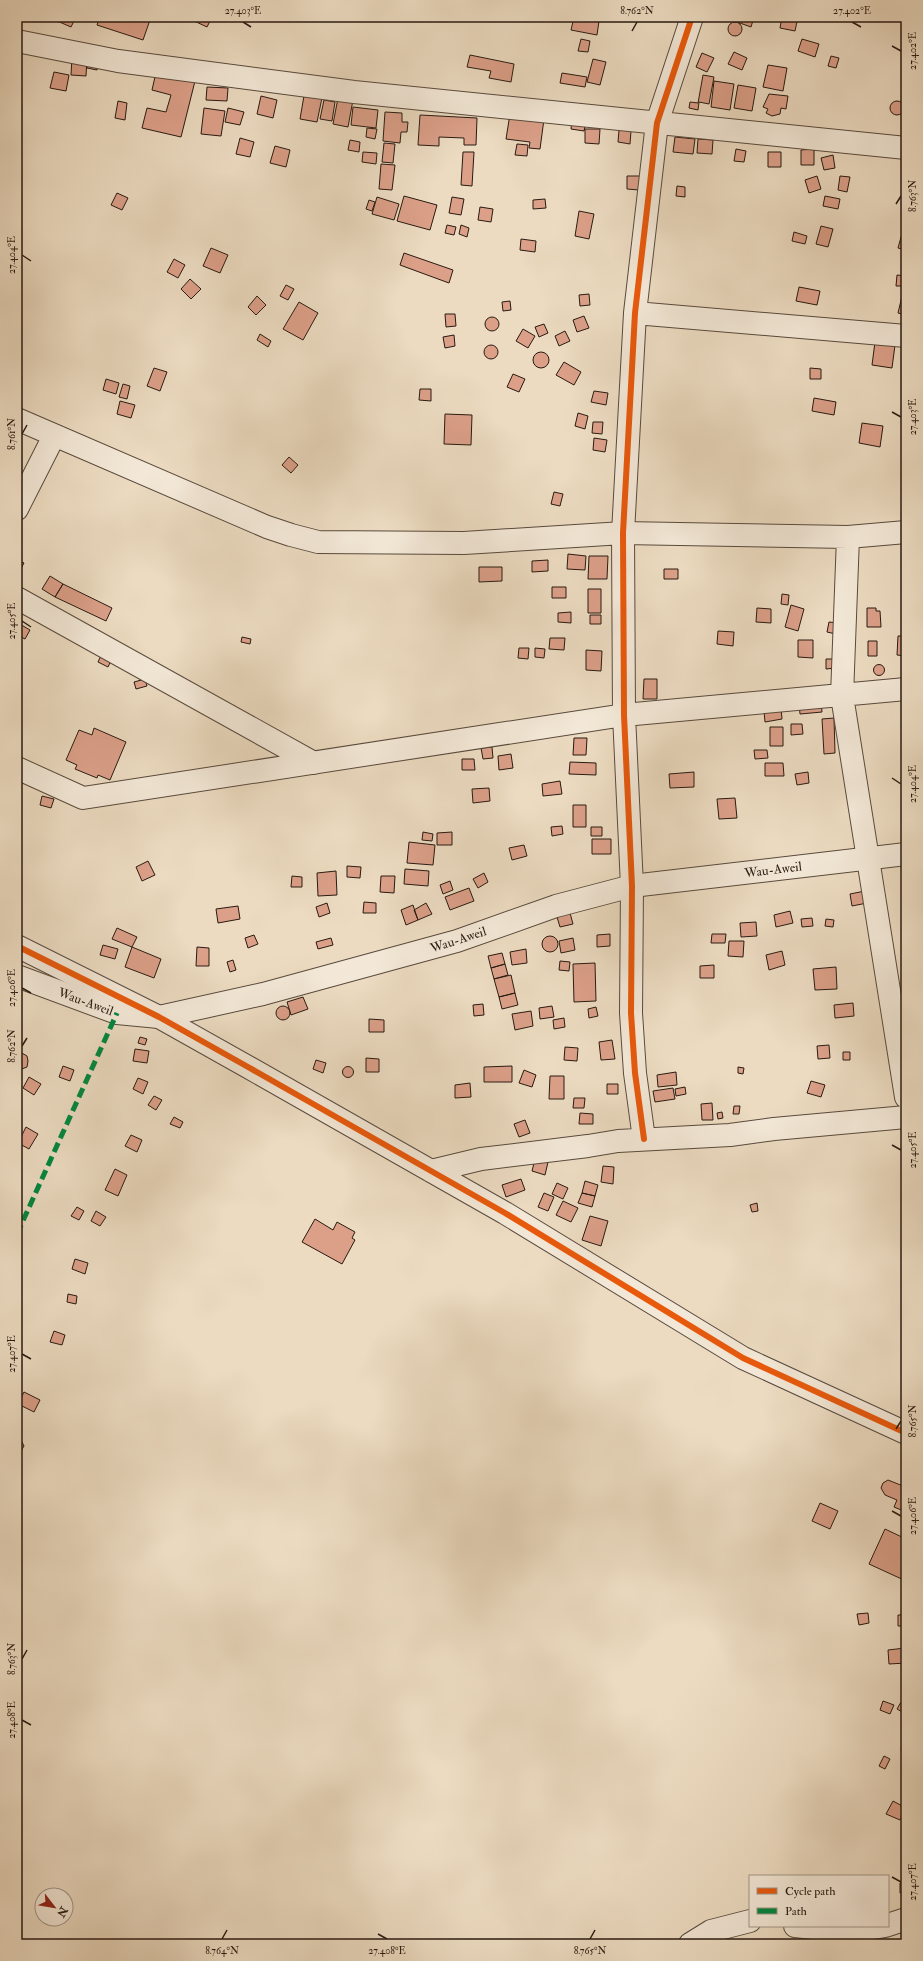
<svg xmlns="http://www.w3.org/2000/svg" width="923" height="1961" viewBox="0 0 923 1961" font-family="'IM FELL Double Pica',serif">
<rect width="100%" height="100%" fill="#ecdbc1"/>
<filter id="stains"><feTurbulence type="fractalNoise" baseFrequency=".005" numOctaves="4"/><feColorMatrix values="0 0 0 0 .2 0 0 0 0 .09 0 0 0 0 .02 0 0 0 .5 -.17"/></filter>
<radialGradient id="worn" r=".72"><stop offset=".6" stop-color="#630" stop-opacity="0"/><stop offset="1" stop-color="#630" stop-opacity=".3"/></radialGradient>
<path fill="#dca089" stroke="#281a11" d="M48,17H76L71,27Z
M100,17H127L137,20L138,17H151L143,40L97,25Z
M191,17H212L207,27L190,19Z
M574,17L599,21L597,35L571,30Z
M725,17H738L736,22L724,20Z
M739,17H754L751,27L737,22Z
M782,17H798L795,31L780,28Z
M728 29a7 7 0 1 1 14 0a7 7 0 1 1-14 0Z
M581,39L590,41L588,52L578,51Z
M802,39L819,44L815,57L798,51Z
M734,52L747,58L742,70L728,64Z
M702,53L714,58L707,72L696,67Z
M470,55L514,64L511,82L489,78L491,71L467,67Z
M831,56L839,58L836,68L828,66Z
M72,57L87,58L86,76L71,75Z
M89,59L99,61L97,70L87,68Z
M593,59L606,62L600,85L587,82Z
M768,65L787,68L783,91L763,87Z
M157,68L196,77L181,137L142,128L147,108L166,112L171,95L152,90Z
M54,72L69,75L66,91L50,88Z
M562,73L587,77L585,87L560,83Z
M703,75L714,77L709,104L699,102L698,110L689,108L690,102L698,103Z
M714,81L734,84L730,110L711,107Z
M738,85L756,88L752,111L734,108Z
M207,87L228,88L227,101L206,100Z
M305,90L323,93L317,122L300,119Z
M769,94L788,96L786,109L781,108L780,114L772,116L766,113L768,109L763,107Z
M261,96L277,100L273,118L257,114Z
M338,98L353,100L348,127L333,124Z
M324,100L335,102L332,121L320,119Z
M118,101L127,103L125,120L115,118Z
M890 108a7 7 0 1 1 14 0a7 7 0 1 1-14 0Z
M353,107L378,110L376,128L351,125Z
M204,108L225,111L221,136L201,134Z
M228,108L244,112L240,125L225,122Z
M385,112L402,113V122H408L407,132H401L400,143L383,141Z
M510,114L544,119L540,149L529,148L530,142L506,139Z
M420,115L477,118L476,145H464V138L439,137V146L418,145Z
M572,119L586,121L584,131L571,129Z
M367,128L377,129L375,139L366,137Z
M17,129L20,130L17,141Z
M585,129H600L599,144L585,143Z
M619,130L631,131L630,144L618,142Z
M675,137L695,139L693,154L673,152Z
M240,138L254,142L250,157L236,154Z
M698,139L713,140L712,154L697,153Z
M350,140L360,142L359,152L348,150Z
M384,143L395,144L393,163L382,162Z
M517,144L528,145L527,156L515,155Z
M275,146L290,150L286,167L270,163Z
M736,149L746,151L744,162L734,161Z
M814,149V165H801V150Z
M363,152L377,153L376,164L362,162Z
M463,152H474L472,186L461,185Z
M768,152H781V167H768Z
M833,155L835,168L824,170L821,158Z
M381,164L395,165L392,190L379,189Z
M627,176H640L639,190L627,189Z
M817,176L821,189L809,193L805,180Z
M840,176L850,177L847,192L838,190Z
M677,186L685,187V197L676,196Z
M117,193L128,198L122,210L111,205Z
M404,196L437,205L430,230L397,221Z
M825,196L840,199L838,209L823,206Z
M377,197L399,204L394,220L372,214Z
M452,197L464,199L461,215L449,213Z
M545,199L546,208L533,209V200Z
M369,200L375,202L372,211L366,209Z
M480,207L493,209L491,222L478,220Z
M579,211L594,214L589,239L575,236Z
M447,225L456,227L454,235L445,233Z
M461,225L469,228L467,237L459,234Z
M821,226L833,229L828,247L816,244Z
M903,230L906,231V250L898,248Z
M794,232L807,236L805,244L792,241Z
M521,239L536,241L535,252L520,250Z
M211,248L228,255L220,273L203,266Z
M404,253L453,270L449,283L400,265Z
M174,259L185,265L178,278L167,272Z
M897,275L906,276V286H896Z
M190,279L201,289L191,299L181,289Z
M286,285L294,289L288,300L280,296Z
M799,287L820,291L817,305L796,301Z
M903,292L906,293V315L898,313Z
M589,294L590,305L580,306L579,295Z
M257,296L266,305L256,315L248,307Z
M510,301L511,310L503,311L502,302Z
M299,302L318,313L303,340L283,329Z
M445,314H455L456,326L446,327Z
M584,316L589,328L577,332L573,320Z
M485 324a7 7 0 1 1 14 0a7 7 0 1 1-14 0Z
M544,324L548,333L539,337L535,327Z
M523,329L535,336L528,348L516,341Z
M565,331L570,341L559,346L555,336Z
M260,334L271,341L268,347L257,340Z
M454,335L455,346L445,348L443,337Z
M875,342L895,345L892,368L872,365Z
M484 352a7 7 0 1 1 14 0a7 7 0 1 1-14 0Z
M533 360a8 8 0 1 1 16 0a8 8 0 1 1-16 0Z
M564,362L581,372L574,385L556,375Z
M154,368L167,372L160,391L147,386Z
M810,368L821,369V379H810Z
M513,374L525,379L519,392L507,387Z
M106,379L119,383L116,394L103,390Z
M123,384L130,386L127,399L119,397Z
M420,389H431V401L419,400Z
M594,391L608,393L606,405L591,402Z
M814,398L836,402L834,415L812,411Z
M120,401L135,405L131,418L117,414Z
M578,413L588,416L585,429L575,426Z
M445,414L472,415L471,445L444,444Z
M593,422H603L602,434L592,433Z
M862,423L883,426L880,447L859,443Z
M594,438L607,440L605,452L593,450Z
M289,457L298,465L291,473L282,465Z
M554,492L563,494L560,506L551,504Z
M568,554L586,556L585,570L567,569Z
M589,556H608L607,579H588Z
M17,559L24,563L18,574H17Z
M548,560V571L532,572V561Z
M479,567H502V581L479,582Z
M664,569H678V579H664Z
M50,576L63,584L55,597L42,589Z
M63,584L112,608L106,621L55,597Z
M552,587H566V598H552Z
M588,589H601V613H588Z
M782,594L789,595L788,605L781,604Z
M791,605L804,609L798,631L785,627Z
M757,608L771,609V623L756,622Z
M867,608H876V611H880L881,627H867Z
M571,612V623L558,622V613Z
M590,615H601V624H590Z
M829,622L838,623L836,634L827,632Z
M18,623L30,630L25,639L17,635Z
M718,631L734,632L733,646L717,644Z
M898,636H906V656L897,655Z
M242,637L251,639L250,644L241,642Z
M550,638H565L564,650L549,649Z
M798,640H813V658L798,657Z
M868,641H877V656H868Z
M519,648H529L528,659L518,658Z
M535,648L545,649L544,658L535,657Z
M104,649L114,654L108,667L98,662Z
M586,650L602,651L601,671L586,670Z
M826,659H836V668L826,669Z
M873.5 670a5.5 5.5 0 1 1 11 0a5.5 5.5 0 1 1-11 0Z
M145,679L147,686L136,689L134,682Z
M644,679H657V699H643Z
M821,702L822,712L800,714L799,703Z
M781,708L782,719L765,722L764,711Z
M834,718L835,753L824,754L822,719Z
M791,724H802L803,734L791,735Z
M770,727H783V746H770Z
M94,728L126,742L110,780L98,775L97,778L75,769L77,765L66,760L79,730L92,735Z
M574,738H587L586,755H573Z
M492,747L493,758L483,759L481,748Z
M754,750H767L768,758L755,759Z
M511,754L513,768L499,770L498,756Z
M462,759H474L475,770H462Z
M570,762L596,763V775L569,774Z
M765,763H783L784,776H765Z
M694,772V787L670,788L669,774Z
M808,772L809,783L797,785L795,774Z
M560,781L562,794L543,796L542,784Z
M489,788L490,801L473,803L472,789Z
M42,796L54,799L51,808L40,805Z
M735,798L737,818L719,819L717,799Z
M573,805H586V827H573Z
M562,826L563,834L552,836L551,827Z
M591,827H602V836H591Z
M423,832L433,834L432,841L422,840Z
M452,832V845H437V833Z
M592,839H611V854H592Z
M409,842L435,845L433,865L407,863Z
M524,845L527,856L512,860L509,848Z
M148,861L155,875L142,881L136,867Z
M347,866L361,867L360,878L347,877Z
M405,869L429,871L428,886L404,884Z
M336,871L337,895L318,896L317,873Z
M484,873L488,882L478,888L473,879Z
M292,876L302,877V887H291Z
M381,876H395L394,893L380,892Z
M903,879H906V894H904Z
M450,881L453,890L443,894L440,885Z
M469,888L474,901L450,910L445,897Z
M865,891L867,903L852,906L850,894Z
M364,902L376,903V913H363Z
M327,903L330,913L319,917L316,907Z
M426,903L432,914L418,920L414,910Z
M413,905L418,920L406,925L401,910Z
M238,906L240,919L218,923L216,909Z
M790,911L793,923L776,927L774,915Z
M570,913L573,924L560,927L557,917Z
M812,918L813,926L802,927L801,919Z
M826,919L834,920L833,927L825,926Z
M756,922L757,936L741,937L740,923Z
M117,928L137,937L132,947L112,939Z
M610,934V946L597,947V935Z
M712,934H726L725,943H711Z
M254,935L258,944L248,948L245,938Z
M542 944a8 8 0 1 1 16 0a8 8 0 1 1-16 0Z
M331,938L333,945L318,949L316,942Z
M573,938L575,950L561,953L559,941Z
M729,941H744L743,957L728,956Z
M103,945L118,949L115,959L100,955Z
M132,947L161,959L154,978L125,967Z
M197,947L209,948V966H196Z
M526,949L527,963L512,965L510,952Z
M782,951L785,965L769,970L766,955Z
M502,953L505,964L491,968L488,956Z
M233,960L236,970L230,972L227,962Z
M560,961L570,962L569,971L559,970Z
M595,963L596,1001L574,1002L573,964Z
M505,964L508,975L494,979L491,968Z
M714,965V978H700V966Z
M836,967L837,989L815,990L813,969Z
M511,975L515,993L499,997L494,979Z
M515,993L518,1005L502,1009L499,997Z
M303,997L308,1009L291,1015L287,1002Z
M853,1003L854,1016L835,1018L834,1005Z
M483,1004L484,1015L474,1016L473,1005Z
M552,1006L554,1017L540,1019L539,1008Z
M276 1013a7 7 0 1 1 14 0a7 7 0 1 1-14 0Z
M596,1007L598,1016L589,1018L588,1009Z
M531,1011L533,1026L515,1030L512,1014Z
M564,1018L565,1027L554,1029L553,1020Z
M369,1019L384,1020V1032H369Z
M140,1037L147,1039L145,1045L138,1043Z
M612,1040L615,1059L601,1060L599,1042Z
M829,1045L830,1058L818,1059L817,1046Z
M565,1047L578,1048L577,1061L564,1060Z
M135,1049L149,1051L147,1063L133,1061Z
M20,1052L27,1056L28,1061L27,1067L19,1070H17V1053Z
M843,1052H850V1060H843Z
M366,1058L379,1059V1072H366Z
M316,1060L326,1063L323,1073L313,1069Z
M63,1066L74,1070L70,1081L59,1077Z
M512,1066V1082H484V1067Z
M342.5 1072a5.5 5.5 0 1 1 11 0a5.5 5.5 0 1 1-11 0Z
M738,1067L744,1068L743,1074L738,1073Z
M524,1070L536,1075L532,1087L519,1083Z
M676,1072L677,1085L658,1087L657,1075Z
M550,1076H564V1099H549Z
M29,1077L41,1084L34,1095L23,1088Z
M138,1078L148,1082L143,1094L133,1089Z
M811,1081L825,1085L821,1097L807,1093Z
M470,1083L471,1097L455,1098V1085Z
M607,1084H618V1094H607Z
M685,1087L686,1094L676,1096L675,1089Z
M673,1088L675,1099L655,1102L653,1091Z
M154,1096L162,1100L156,1110L148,1105Z
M574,1098H585L584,1108H573Z
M712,1103L713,1120H702L701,1104Z
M734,1106H740L739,1114H733Z
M722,1112L723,1118L718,1119L717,1113Z
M580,1113L593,1114V1124H579Z
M174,1117L183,1122L180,1128L170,1124Z
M525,1120L530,1133L519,1137L514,1124Z
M26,1127L38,1134L29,1149L18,1143Z
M131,1135L142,1140L137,1152L125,1146Z
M535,1159L548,1162L545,1175L532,1171Z
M603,1166L614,1167L613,1184L601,1182Z
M115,1169L127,1175L118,1196L105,1190Z
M521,1179L525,1190L506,1197L502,1185Z
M585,1181L598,1185L595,1196L582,1193Z
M557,1183L568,1188L563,1199L552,1194Z
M544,1193L554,1197L548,1211L538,1207Z
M582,1193L595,1196L592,1207L578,1203Z
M563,1201L578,1208L571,1222L556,1215Z
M757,1203L758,1211L752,1212L750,1205Z
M77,1207L84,1211L79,1220L71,1216Z
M96,1211L106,1217L100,1226L91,1221Z
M590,1216L608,1221L601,1246L582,1240Z
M315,1219L333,1230L337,1222L355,1232L352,1238L355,1240L342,1264L302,1242Z
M75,1259L88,1263L85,1274L72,1269Z
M68,1294L77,1296L76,1304L67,1302Z
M54,1331L65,1335L62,1345L50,1342Z
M24,1392L40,1400L34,1412L18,1404Z
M17,1440H21L24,1446L21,1451L17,1452Z
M906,1478V1512L894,1507L897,1500L885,1495L881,1488L883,1483L888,1480L903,1486Z
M820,1503L838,1511L830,1529L812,1521Z
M885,1529L906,1539V1581L869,1564Z
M868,1613L869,1623L859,1625L857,1614Z
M898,1615H906V1626H898Z
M905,1648L906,1663L889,1664L888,1650Z
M883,1701L894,1705L890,1714L880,1710Z
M901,1702L906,1704L904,1713L897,1709Z
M901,1748H906V1756H902Z
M884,1756L890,1759L885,1769L879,1766Z
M893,1801L906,1808L900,1820L886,1814Z
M906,1882V1893H900V1883Z"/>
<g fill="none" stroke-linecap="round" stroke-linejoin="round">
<defs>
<path id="minor" d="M17,41L118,61L354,92L906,148
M635,313L906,336
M17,419L267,527L291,535L318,542L464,543L623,533L848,537L906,532
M17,509L54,436
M848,537L842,696L906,1097
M17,598L314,763
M17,768L83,798L624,715L906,689
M17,946L159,1017L248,1067L505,1213L743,1358L906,1433
M644,1139L635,1073L631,1013L632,886L624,715L623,533L635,313L657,123L692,17
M431,1171L481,1159L588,1146L618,1141L730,1135L774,1129L906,1117
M888,1925L906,1919
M795,1926L851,1932L885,1926
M690,1944L711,1931L750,1921"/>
<path id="tertiary" d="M17,976L117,1013L159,1017L263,994L457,941L556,906L632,886L906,854"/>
</defs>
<use href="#minor" stroke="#594a3d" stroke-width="24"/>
<use href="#tertiary" stroke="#594a3d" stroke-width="24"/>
<use href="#minor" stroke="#f3e8d7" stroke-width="22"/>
<use href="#tertiary" stroke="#f3e8d7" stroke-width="22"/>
<path stroke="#00873e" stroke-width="5" stroke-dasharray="10 5" stroke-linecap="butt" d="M17,1234L117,1013"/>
<defs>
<path id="cycleway" d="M17,946L159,1017L248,1067L505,1213L743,1358L906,1433
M644,1139L635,1073L631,1013L632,886L624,715L623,533L635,313L657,123L692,17"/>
</defs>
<use href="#cycleway" stroke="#f3e8d7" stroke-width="8"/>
<use href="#cycleway" stroke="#e8590c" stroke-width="6"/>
</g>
<path fill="none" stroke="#281a11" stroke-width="1.5" d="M243,22L251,27M852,22L861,27M632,31L637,22M892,46L901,51M896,204L901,196M22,255L31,261M892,412L901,417M22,434L27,425M22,621L31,627M892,778L901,784M22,988L31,993M22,1046L27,1038M892,1145L901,1150M22,1354L31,1359M896,1429L901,1421M892,1511L901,1516M22,1659L27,1650M22,1720L31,1725M892,1877L901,1882M378,1934L387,1939M222,1939L227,1930M590,1939L595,1930"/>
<g text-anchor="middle" stroke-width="3" stroke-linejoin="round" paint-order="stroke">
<g font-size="13" fill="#281a11" stroke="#f3e8d7">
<text transform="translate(773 869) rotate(-7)" y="5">Wau-Aweil</text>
<text transform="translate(458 939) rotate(-18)" y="5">Wau-Aweil</text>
<text transform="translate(86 1001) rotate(20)" y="5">Wau-Aweil</text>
</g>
</g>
<rect width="923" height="1961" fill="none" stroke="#ecdbc1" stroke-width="44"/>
<rect x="749" y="1875" width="140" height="52" fill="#f3e8d7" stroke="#a29688"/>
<rect x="757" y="1888" width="20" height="6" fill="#e8590c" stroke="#a29688"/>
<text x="785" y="1895" font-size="12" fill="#281a11">Cycle path</text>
<rect x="757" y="1908" width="20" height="6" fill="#00873e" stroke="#a29688"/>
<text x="785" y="1915" font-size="12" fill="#281a11">Path</text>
<g transform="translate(54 1907) rotate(121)"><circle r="19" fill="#f3e8d7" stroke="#a29688"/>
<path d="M0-3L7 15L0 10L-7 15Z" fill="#8f2418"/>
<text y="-6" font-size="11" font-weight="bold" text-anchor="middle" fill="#281a11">N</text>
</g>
<rect x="22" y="22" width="879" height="1917" fill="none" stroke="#281a11" stroke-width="1.5"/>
<g font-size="10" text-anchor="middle" fill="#281a11">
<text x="243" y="14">27.403°E</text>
<text x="637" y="14">8.762°N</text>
<text x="852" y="14">27.402°E</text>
<text transform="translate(912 51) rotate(-90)" y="4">27.402°E</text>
<text transform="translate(912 196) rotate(-90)" y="4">8.763°N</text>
<text transform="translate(11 255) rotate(-90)" y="4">27.404°E</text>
<text transform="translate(912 417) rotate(-90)" y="4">27.403°E</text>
<text transform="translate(11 434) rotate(-90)" y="4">8.761°N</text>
<text transform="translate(11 621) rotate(-90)" y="4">27.405°E</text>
<text transform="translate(912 784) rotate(-90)" y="4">27.404°E</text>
<text transform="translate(11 988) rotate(-90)" y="4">27.406°E</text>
<text transform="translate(11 1046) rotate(-90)" y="4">8.762°N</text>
<text transform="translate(912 1150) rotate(-90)" y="4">27.405°E</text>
<text transform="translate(11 1354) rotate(-90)" y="4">27.407°E</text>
<text transform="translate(912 1421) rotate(-90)" y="4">8.765°N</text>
<text transform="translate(912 1516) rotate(-90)" y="4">27.406°E</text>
<text transform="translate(11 1659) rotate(-90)" y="4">8.763°N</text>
<text transform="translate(11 1720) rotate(-90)" y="4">27.408°E</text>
<text transform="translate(912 1882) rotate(-90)" y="4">27.407°E</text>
<text x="222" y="1954">8.764°N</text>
<text x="387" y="1954">27.408°E</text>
<text x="590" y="1954">8.765°N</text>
</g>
<rect width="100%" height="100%" filter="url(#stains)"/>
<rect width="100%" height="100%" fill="url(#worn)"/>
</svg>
